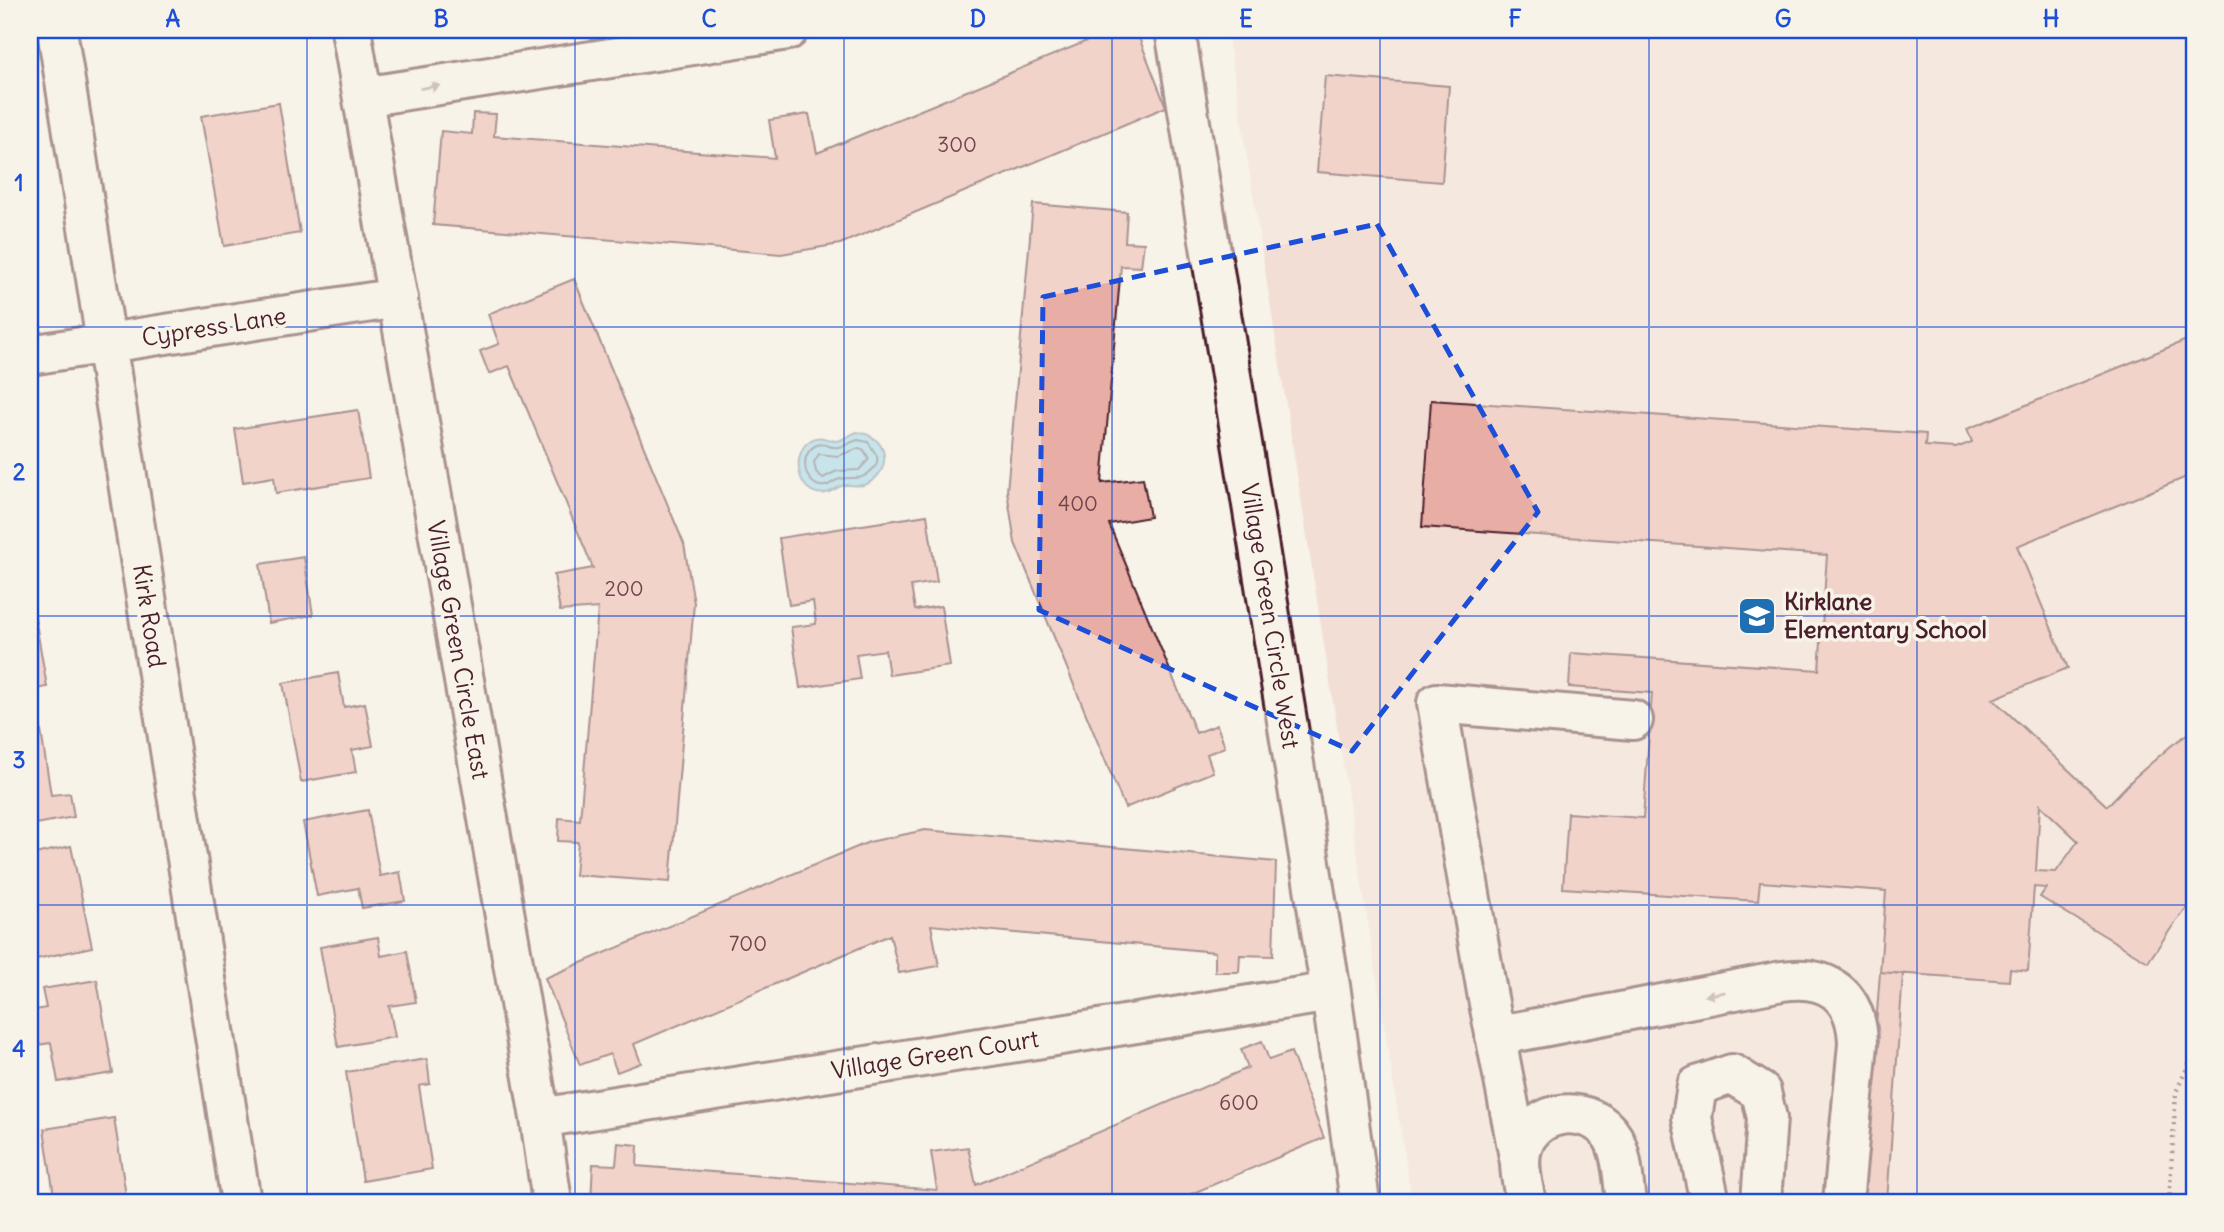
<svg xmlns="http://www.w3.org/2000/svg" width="2224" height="1232" viewBox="0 0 2224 1232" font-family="Delius,sans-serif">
<rect width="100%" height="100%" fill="#f7f3e8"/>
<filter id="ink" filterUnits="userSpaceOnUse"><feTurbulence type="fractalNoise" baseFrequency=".0143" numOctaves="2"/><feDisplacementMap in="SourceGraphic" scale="14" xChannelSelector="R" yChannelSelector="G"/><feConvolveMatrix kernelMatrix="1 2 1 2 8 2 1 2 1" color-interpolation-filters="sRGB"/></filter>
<g filter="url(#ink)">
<path fill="#f2ded4" d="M1227,30H2194V1202H1412Z"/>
<path fill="#8cd3ed" stroke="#728b9f" stroke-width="2" d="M857,432C887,435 895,469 867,484C858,488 849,483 841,486C836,488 832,492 826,493C798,499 789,453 811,440C821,434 828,441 837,441C843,440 851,434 857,432Z"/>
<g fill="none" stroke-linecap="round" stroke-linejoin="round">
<path stroke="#646779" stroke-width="2" d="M858,440L868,442L877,456C878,463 877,465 872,470C858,484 851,474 837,480C830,483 826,489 817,485C802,478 800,452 817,445C825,442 830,449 838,447C845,447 852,441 858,440Z
M859,448L864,450L869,459L859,470L837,471L823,478L816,472L814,462L819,454L838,456Z"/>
</g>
<path fill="#e8aea5" stroke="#4a1f2b" stroke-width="2" fill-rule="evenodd" d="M1082,30H1136L1166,107L840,244L781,254L433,225L441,131L472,134L473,113L496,114L494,136L775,158L769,120L809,114L817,153L1087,41Z
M1325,76L1449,86L1442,182L1317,172Z
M279,103L300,233L224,246L201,116Z
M1033,204L1127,212L1125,242L1144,243L1141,267L1121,266L1102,483L1143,478L1150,517L1109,524L1196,733L1217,725L1225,747L1207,754L1213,772L1125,808L1015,543L1007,491Z
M574,279L684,544L694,603L670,882L575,875L578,842L558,841L559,818L580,820L598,608L560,611L554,575L593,568L509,366L489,374L480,351L499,344L488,314Z
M2194,337V474L2017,546L2068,668L1993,699L2107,806L2134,778L2172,745L2194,730V900L2174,924L2148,962L2040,897L2046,888L2034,887L2028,971L2010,969L2009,981L1880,972L1886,891L1760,882L1758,901L1563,888L1568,813L1643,818L1652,693L1569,687L1571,653L1819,670L1827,555L1422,527L1431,400L1926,434L1925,446L1956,448L1972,442L1967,429ZM2040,805L2078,841L2056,872L2036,871Z
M358,410L369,478L276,493L274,477L243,482L235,429Z
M927,515L937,582L911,586L915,610L941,606L950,666L889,675L885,650L856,654L860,679L800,688L791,627L816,624L813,601L789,605L779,538Z
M304,557L313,615L269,623L260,564Z
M30,588L47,687L30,690Z
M338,673L344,707L365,703L373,746L352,750L356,772L301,782L283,683Z
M39,718L51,795L70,793L74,817L30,825V719Z
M368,810L380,876L400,872L405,901L362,908L358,888L317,896L303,822Z
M925,830L1276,862L1273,956L1240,955L1239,972H1215V952L931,925L939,966L899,973L890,935L634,1044L641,1063L617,1072L610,1054L580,1065L545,978L869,842Z
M71,846L92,947L36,959L30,930V855Z
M378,937L381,956L407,951L416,1002L389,1006L395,1037L338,1047L320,947Z
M1880,972L1903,974L1887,1202H1863Z
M97,980L113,1073L58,1082L51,1043L31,1046L30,1011L46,1008L42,989Z
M1262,1041L1269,1060L1291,1052L1324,1138L1172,1202H591L593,1164L616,1165L618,1143L638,1145L637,1166L937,1190L931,1152L968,1147L976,1185L1248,1068L1241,1049Z
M427,1059L430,1084L419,1086L432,1169L363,1181L346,1072Z
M114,1118L127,1202H55L44,1129Z"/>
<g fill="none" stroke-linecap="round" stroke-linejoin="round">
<defs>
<path id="minor" d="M57,30L241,1202
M351,30L540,1118L552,1202
M1175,30L1331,992L1360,1202
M363,97L788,30
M30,355L398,298
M1495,1036L1782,981C1829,974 1857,996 1858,1044L1843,1202
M540,1118L1331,992
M1520,1162L1488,998L1437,703L1633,720
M1526,1202C1523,1185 1517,1165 1522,1148C1534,1107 1592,1103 1613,1138C1623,1156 1623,1182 1626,1202
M1710,1202L1692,1118L1697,1086L1732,1074L1761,1092L1767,1118L1761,1202"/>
</defs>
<use href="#minor" stroke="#4a1f2b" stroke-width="44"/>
<path stroke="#4a1f2b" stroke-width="4.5" stroke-dasharray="2 5" stroke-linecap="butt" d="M2169,1202L2176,1092L2194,1053"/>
<use href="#minor" stroke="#f7f3e8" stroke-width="38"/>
</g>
<defs><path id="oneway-solid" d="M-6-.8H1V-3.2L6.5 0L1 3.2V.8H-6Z" transform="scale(1.75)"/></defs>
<g fill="#a0898a">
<use href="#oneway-solid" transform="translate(430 87) rotate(-9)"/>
<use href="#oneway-solid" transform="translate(1715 994) rotate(169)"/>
</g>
</g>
<path d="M0 0H2224V1232H0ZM1377,224L1538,512L1352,751L1039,610L1043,297Z" fill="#f7f3e8" fill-opacity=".55" fill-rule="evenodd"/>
<path fill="none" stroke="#1d4ed8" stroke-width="5" stroke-dasharray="14 9" stroke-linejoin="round" d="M1377,224L1538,512L1352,751L1039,610L1043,297Z"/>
<path fill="none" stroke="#1d4ed8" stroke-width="2" stroke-opacity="0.55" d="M307,30V1202M575,30V1202M844,30V1202M1112,30V1202M1380,30V1202M1649,30V1202M1917,30V1202M30,327H2194M30,616H2194M30,905H2194"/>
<defs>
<symbol id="school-square" viewBox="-11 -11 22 22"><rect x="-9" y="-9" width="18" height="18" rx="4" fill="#1f6fb2" stroke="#f7f3e8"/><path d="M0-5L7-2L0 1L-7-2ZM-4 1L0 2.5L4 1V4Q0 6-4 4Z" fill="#fff"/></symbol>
</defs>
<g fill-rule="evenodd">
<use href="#school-square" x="1735" y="594" width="44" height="44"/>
</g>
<g text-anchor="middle" stroke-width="7" stroke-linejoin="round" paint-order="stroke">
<g font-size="21" fill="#72434a">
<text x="957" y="152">300</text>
<text x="1078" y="511">400</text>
<text x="624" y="596">200</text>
<text x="748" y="951">700</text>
<text x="1239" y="1110">600</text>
</g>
<g font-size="24" fill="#4a1f2b" stroke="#f7f3e8">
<text transform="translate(214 327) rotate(-9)" y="8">Cypress Lane</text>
<text transform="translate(149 616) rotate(81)" y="8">Kirk Road</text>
<text transform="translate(1270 616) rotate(81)" y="8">Village Green Circle West</text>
<text transform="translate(458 650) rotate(80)" y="8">Village Green Circle East</text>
<text transform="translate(935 1055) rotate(-9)" y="8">Village Green Court</text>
</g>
<g font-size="24" font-weight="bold" fill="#4a1f2b" stroke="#f7f3e8" text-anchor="start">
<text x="1784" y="610">Kirklane<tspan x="1784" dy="28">Elementary School</tspan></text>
</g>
</g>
<rect width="2224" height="1232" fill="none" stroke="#f7f3e8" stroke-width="77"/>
<rect x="38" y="38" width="2148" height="1156" fill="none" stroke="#1d4ed8" stroke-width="2.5"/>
<g font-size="23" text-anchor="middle" font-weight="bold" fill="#1d4ed8">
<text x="173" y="27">A</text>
<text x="441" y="27">B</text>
<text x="709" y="27">C</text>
<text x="978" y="27">D</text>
<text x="1246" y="27">E</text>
<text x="1515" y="27">F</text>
<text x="1783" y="27">G</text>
<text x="2051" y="27">H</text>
<text x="19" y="191">1</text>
<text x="19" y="480">2</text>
<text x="19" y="768">3</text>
<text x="19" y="1057">4</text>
</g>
</svg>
